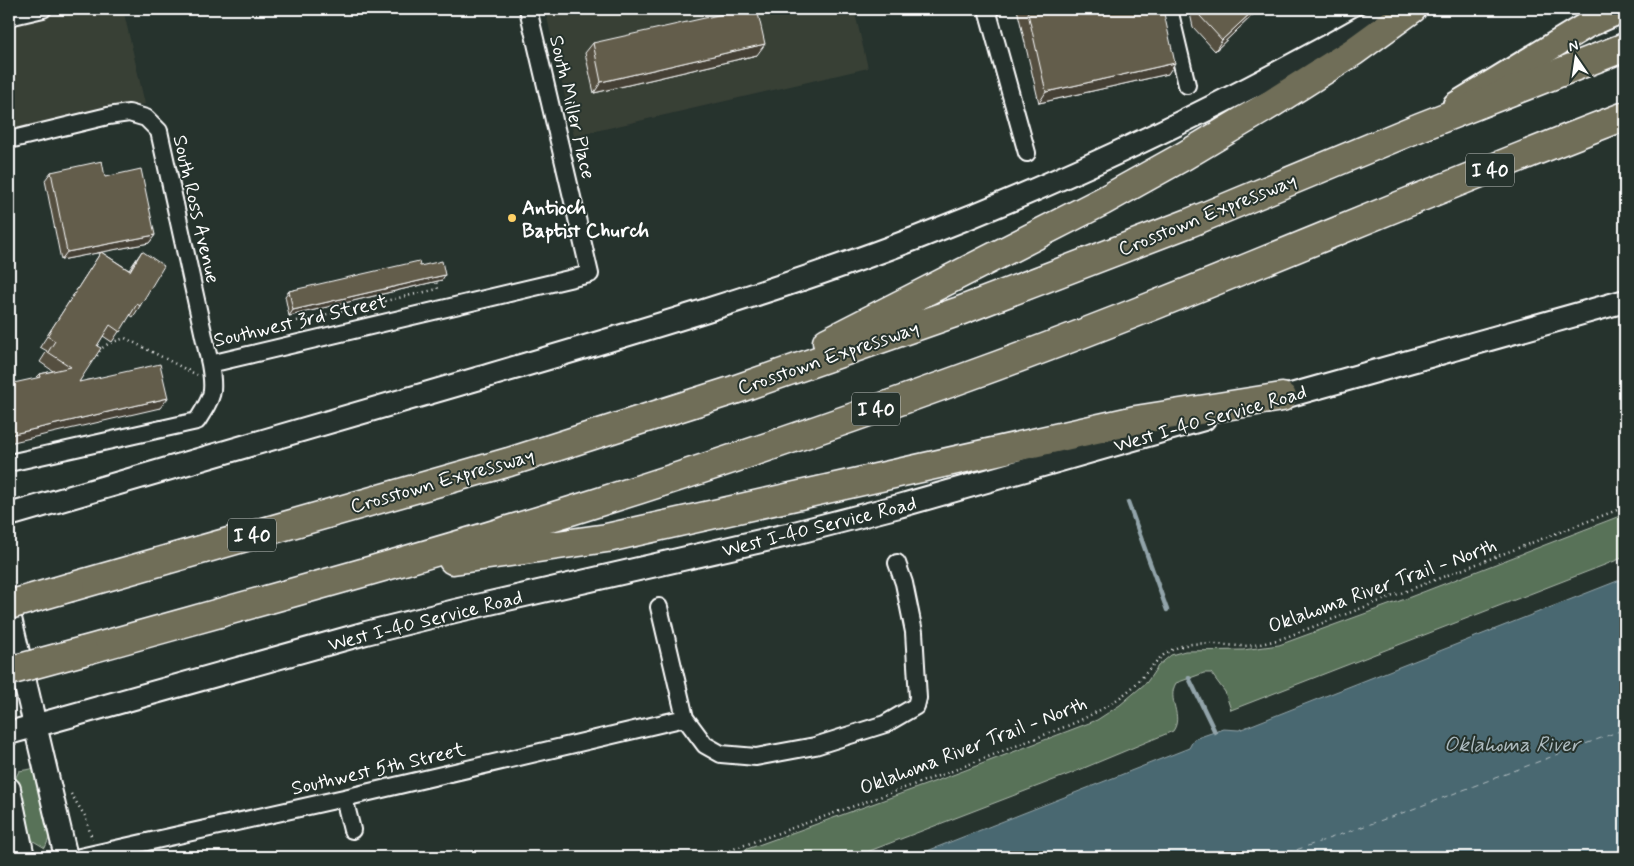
<svg xmlns="http://www.w3.org/2000/svg" width="1634" height="866" viewBox="0 0 1634 866" font-family="Mynerve,sans-serif">
<rect width="100%" height="100%" fill="#26332d"/>
<filter id="ink" filterUnits="userSpaceOnUse"><feTurbulence type="fractalNoise" baseFrequency=".02" numOctaves="2"/><feDisplacementMap in="SourceGraphic" scale="10" xChannelSelector="R" yChannelSelector="G"/><feConvolveMatrix kernelMatrix="1 2 1 2 8 2 1 2 1" color-interpolation-filters="sRGB"/></filter>
<g filter="url(#ink)">
<path fill="#384036" d="M79,9H123L145,104L9,133V25Z
M545,9H854L868,68L574,136Z"/>
<path fill="#587258" stroke="#acb8ac" d="M1625,514V557L1231,710L1225,692L1211,673H1204L1176,683C1166,700 1184,715 1173,731L1072,773L854,857H725L950,776L1097,720L1120,705L1147,682L1158,666L1171,655L1185,651L1243,650L1279,645L1405,599Z
M31,769L36,771L51,834L45,848L30,839L16,777L19,771Z"/>
<path fill="#4a6871" stroke="#92a4aa" d="M1625,578V857H912L1189,748L1194,739L1223,729L1239,730Z"/>
<g fill="none" stroke-linecap="round" stroke-linejoin="round">
<path stroke="#92a4aa" stroke-width="4.5" d="M1128,502L1167,610
M1189,678L1215,732"/>
<path stroke="#aebbbf" stroke-width="1" stroke-dasharray="6 5" stroke-linecap="butt" d="M1276,857L1405,812L1625,729"/>
<defs>
<path id="minor" d="M987,9L1027,153
M1169,9L1187,85
M9,17L43,9
M9,140L108,116L129,113L146,118L159,131L210,364
M9,463L197,421C213,396 215,393 210,364L590,274L528,9
M659,607L685,718L705,745L721,754L756,757L815,746L885,724L916,706L918,698L914,632L904,583L897,563
M344,798L352,830
M80,857L344,798L685,718"/>
<path id="secondary" d="M1266,402L1625,301
M9,515C166,469 323,424 480,378C627,335 775,292 919,237C1083,174 1242,96 1394,9
M9,614L66,857
M9,733L366,633L455,611L787,535L899,506L1204,419
M9,789L23,857"/>
<path id="primary" d="M1456,105L1587,25L1624,9"/>
<path id="motorway" d="M827,342L1103,201L1184,156L1271,104L1353,52L1412,9
M453,560L607,538L1136,420L1282,397
M71,587L509,462L734,390L957,312L1189,223L1420,127L1625,47
M83,651C254,603 426,557 596,503C721,464 845,421 969,376C1190,296 1405,200 1625,116"/>
</defs>
<use href="#minor" stroke="#fff" stroke-width="20"/>
<use href="#secondary" stroke="#fff" stroke-width="26"/>
<use href="#primary" stroke="#fff" stroke-width="29"/>
<use href="#motorway" stroke="#fff" stroke-width="31"/>
<path stroke="#fff" stroke-width="2.5" stroke-dasharray="1 4" stroke-linecap="butt" d="M297,321L438,289L436,281
M97,356C101,344 114,342 125,338L197,375
M9,567L12,583
M71,794L85,816L92,839
M711,857L952,771L1072,724C1094,714 1115,703 1134,686C1147,673 1158,655 1176,648C1198,639 1222,646 1244,646C1260,645 1275,641 1289,636L1625,507"/>
<use href="#minor" stroke="#26332d" stroke-width="16"/>
<use href="#secondary" stroke="#26332d" stroke-width="22"/>
<use href="#primary" stroke="#706e59" stroke-width="25"/>
<use href="#motorway" stroke="#706e59" stroke-width="28"/>
<defs>
<path id="motorway-bridge" d="M9,605L71,587
M9,671L83,651"/>
</defs>
<use href="#motorway-bridge" stroke="#fff" stroke-width="31" stroke-linecap="butt"/>
<use href="#motorway-bridge" stroke="#706e59" stroke-width="28"/>
</g>
<path fill="#555041" stroke="#fff" d="M1017,9H1163L1168,74L1039,103Z
M1189,9H1259L1215,51L1193,27Z
M593,43L757,55L594,93L585,53Z
M51,172L105,177L155,235L149,243L101,252L129,270L142,251L140,306L133,317L130,315L112,342L103,336L97,346L79,382L160,408L37,377L40,374L53,371L40,362L47,351L40,347L101,252L61,260L45,180Z
M420,266L442,280L289,316L285,296L289,291Z"/>
<path fill="#454135" stroke="#fff" d="M1255,9H1259L1215,51L1222,40Z
M765,44L757,55L594,93L601,82Z
M1175,63L1168,74L1039,103L1046,92Z
M155,235L149,243L61,260L67,252Z
M445,275L442,280L289,316L293,310Z
M168,398L160,408L9,443V435Z"/>
<path fill="#635d4c" stroke="#fff" d="M745,9H757L765,44L601,82L593,43Z
M1027,9H1163L1175,63L1046,92Z
M1199,9H1255L1222,40L1200,16Z
M102,161L105,177L141,169L155,235L67,252L51,172Z
M142,251L164,266L140,306L137,304L120,332L110,325L97,346L101,348L79,382L160,364L168,398L9,435V384L41,377L40,374L71,367L48,352L55,341L47,336L101,252L130,271Z
M419,261L420,266L442,261L445,275L293,310L289,291Z"/>
</g>
<circle fill="#ffd166" stroke="#26332d" stroke-width="2" cx="512" cy="218" r="5"/>
<g text-anchor="middle" stroke-width="4" stroke-linejoin="round" paint-order="stroke">
<g fill="#26332d" stroke="#bec2c0" stroke-width="1">
<rect x="1466" y="153.5" width="48" height="33" rx="4"/>
<rect x="852" y="392.5" width="48" height="33" rx="4"/>
<rect x="228" y="518.5" width="48" height="33" rx="4"/>
</g>
<g font-size="19" font-weight="bold" fill="#fff">
<text x="1490" y="177">I 40</text>
<text x="876" y="416">I 40</text>
<text x="252" y="542">I 40</text>
</g>
<g font-size="20" fill="#fff" stroke="#26332d">
<text transform="translate(573 107) rotate(77)" y="7">South Miller Place</text>
<text transform="translate(197 209) rotate(77)" y="7">South Ross Avenue</text>
<text transform="translate(1207 214) rotate(-22)" y="7">Crosstown Expressway</text>
<text transform="translate(300 320) rotate(-13)" y="7">Southwest 3rd Street</text>
<text transform="translate(828 357) rotate(-19)" y="7">Crosstown Expressway</text>
<text transform="translate(1210 418) rotate(-16)" y="7">West I-40 Service Road</text>
<text transform="translate(442 480) rotate(-16)" y="7">Crosstown Expressway</text>
<text transform="translate(819 526) rotate(-14)" y="7">West I-40 Service Road</text>
<text transform="translate(1382 585) rotate(-20)" y="7">Oklahoma River Trail - North</text>
<text transform="translate(425 620) rotate(-14)" y="7">West I-40 Service Road</text>
<text transform="translate(973 745) rotate(-21)" y="7">Oklahoma River Trail - North</text>
<text transform="translate(378 768) rotate(-13)" y="7">Southwest 5th Street</text>
</g>
<g font-size="20" font-weight="bold" fill="#fff" stroke="#26332d" text-anchor="start">
<text x="522" y="214">Antioch<tspan x="522" dy="23">Baptist Church</tspan></text>
</g>
<g font-size="21" font-style="italic" fill="#aebbbf" stroke="#26332d">
<text x="1512" y="751">Oklahoma River</text>
</g>
</g>
<rect width="1634" height="866" fill="none" stroke="#26332d" stroke-width="30"/>
<rect x="15" y="15" width="1604" height="836" fill="none" stroke="#fff" stroke-width="2" filter="url(#ink)"/>
<g transform="translate(1576 58) rotate(347)" stroke="#26332d" stroke-width="4" paint-order="stroke">
<path d="M0-4L9 19L0 12L-9 19Z" fill="#ffffff"/>
<text y="-8" font-size="14" font-weight="bold" text-anchor="middle" fill="#ffffff">N</text>
</g>
</svg>
